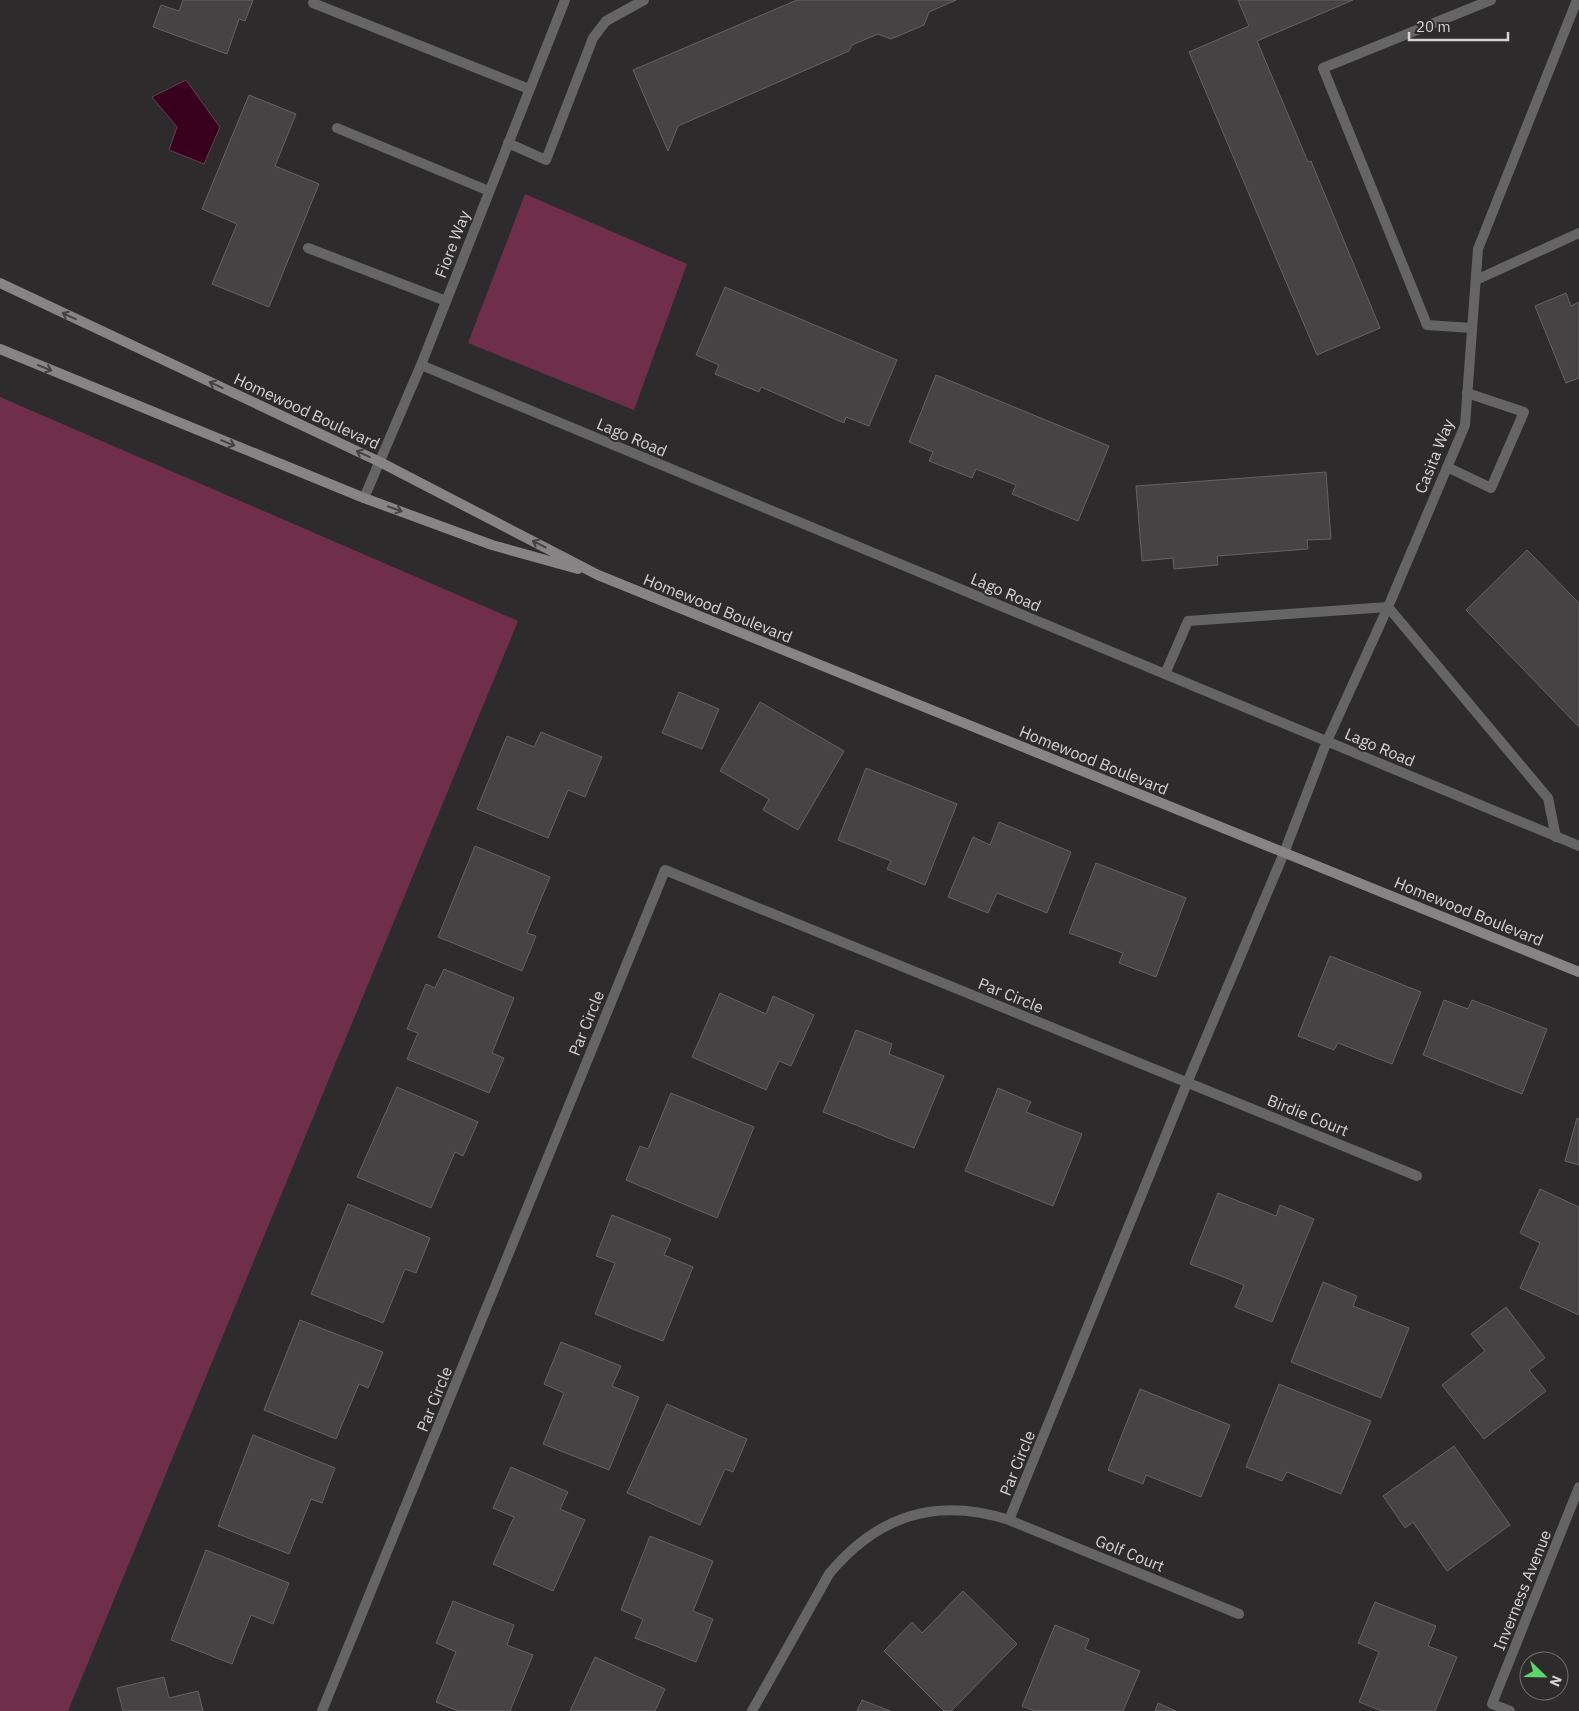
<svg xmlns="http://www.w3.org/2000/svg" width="1579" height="1711" viewBox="0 0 1579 1711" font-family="'IBM Plex Sans',sans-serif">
<rect width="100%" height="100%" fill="#2e2b2c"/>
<path fill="#6f2f4a" d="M525,194L687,264L634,410L468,343Z
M0,397L518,621L68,1711H0Z"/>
<path fill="#38001c" stroke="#673f53" d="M186,80L220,127L204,164L169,150L177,127L152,97Z"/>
<path fill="#474344" stroke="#656263" d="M183,0H253L245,21L239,19L227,54L153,27L161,5L179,11Z
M797,0H956L929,12L924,25L891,39L878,34L852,45L849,51L678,126L668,151L633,70Z
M1238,0H1353L1257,41L1308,162L1311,161L1380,328L1317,355L1189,52L1249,26Z
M249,95L296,114L275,166L319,184L269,307L212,284L237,224L202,209Z
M725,287L897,360L869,426L846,417L844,423L761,387L759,392L715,374L719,365L696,355Z
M1566,293L1571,306L1579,302V378L1566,383L1535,306Z
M936,375L1109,446L1078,521L1012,494L1016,485L976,469L972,478L929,461L933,452L909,442Z
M1326,472L1331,539L1307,540L1308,549L1217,556L1218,565L1174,569L1173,558L1142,561L1136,486Z
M1527,550L1579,603V727L1466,610Z
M679,692L719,709L702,749L662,733Z
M760,702L844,751L798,830L763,810L769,799L720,771Z
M541,732L602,757L585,797L568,790L548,838L477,809L507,736L534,747Z
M866,768L957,804L925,885L887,869L891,861L838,840Z
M999,822L1071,852L1047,913L997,893L988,913L948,897L973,837L990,845Z
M475,846L550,877L527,933L536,936L522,971L438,937Z
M1096,863L1186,898L1156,977L1119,963L1123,953L1069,933Z
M1330,956L1421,992L1392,1064L1338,1043L1334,1050L1298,1036Z
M444,969L514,998L492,1053L504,1058L489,1093L407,1059L418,1033L407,1029L426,984L435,988Z
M720,993L766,1014L773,996L814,1015L791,1066L779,1061L766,1090L692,1057Z
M1444,1000L1468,1009L1472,1000L1547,1029L1522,1094L1423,1055Z
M856,1030L892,1044L889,1054L944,1076L914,1148L823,1112Z
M397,1087L478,1122L463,1156L455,1152L431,1208L357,1177Z
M998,1088L1031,1102L1026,1112L1082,1134L1053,1206L965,1171Z
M671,1093L754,1127L717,1218L626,1180L640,1146L648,1149Z
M1577,1118L1579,1119V1165L1565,1161Z
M1540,1189L1579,1207V1315L1520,1288L1540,1243L1520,1233Z
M1218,1193L1276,1216L1280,1205L1314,1219L1272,1322L1235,1307L1244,1285L1190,1264Z
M348,1204L430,1238L416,1273L405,1269L383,1323L311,1294Z
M612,1215L671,1239L664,1255L693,1267L663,1341L595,1314L615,1263L596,1256Z
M1323,1282L1357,1296L1353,1306L1409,1328L1381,1398L1291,1362Z
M1506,1307L1545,1358L1529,1370L1546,1391L1484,1439L1442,1385L1485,1351L1471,1334Z
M300,1320L383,1352L368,1388L359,1384L336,1439L264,1410Z
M561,1342L621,1366L612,1386L639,1397L609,1470L543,1444L564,1393L544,1384Z
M1279,1384L1371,1421L1341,1494L1287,1472L1282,1481L1246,1467Z
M1140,1389L1230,1425L1201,1497L1146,1475L1143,1484L1108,1470Z
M667,1404L747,1439L733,1472L725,1469L700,1525L627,1493Z
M253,1435L335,1468L322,1503L311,1499L289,1554L218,1526Z
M1454,1446L1510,1525L1447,1571L1413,1522L1405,1528L1383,1496Z
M511,1467L568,1492L560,1509L585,1520L553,1591L493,1564L514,1517L493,1508Z
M650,1536L713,1561L693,1611L713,1619L696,1662L635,1638L643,1619L621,1610Z
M206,1550L289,1583L273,1624L251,1615L232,1664L171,1640Z
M963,1591L1017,1644L951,1711H944L884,1651L912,1622L922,1633Z
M453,1601L514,1625L507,1645L533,1655L510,1711H458L436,1702L456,1652L436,1643Z
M1375,1602L1436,1626L1428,1646L1457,1657L1435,1711H1382L1359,1702L1379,1652L1358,1643Z
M1055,1625L1089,1639L1085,1649L1140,1671L1123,1711H1034L1022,1706Z
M595,1657L665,1689L655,1711H570Z
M164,1677L169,1698L198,1691L203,1711H123L117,1688Z
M862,1700L890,1711H857Z
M1158,1703L1176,1711H1155Z"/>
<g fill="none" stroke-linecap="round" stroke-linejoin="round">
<path stroke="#666565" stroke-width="10" d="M314,0L313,3L529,89
M337,128L489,191
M508,143L546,160L593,38L606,21L644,0
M308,248L446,301
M1476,280L1579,233
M1472,328L1427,325L1323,68L1491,0
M1447,467L1491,488L1524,412L1467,393
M1165,674L1188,621L1388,607L1548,798L1556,837"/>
<path stroke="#666565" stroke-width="10" d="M421,365L1579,846
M364,498L421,365L565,0
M1009,1520L1187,1083L1284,853L1327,741L1388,607L1465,425L1478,249L1577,0
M322,1711L665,870L1417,1176
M752,1711L829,1574C878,1515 936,1497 1009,1520L1239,1614
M1510,1711L1492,1704L1579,1487"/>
<path stroke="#868485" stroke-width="10" d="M0,283L380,462L598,575L1579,972
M0,349L364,498L492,545L578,569"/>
</g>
<defs><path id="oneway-shaft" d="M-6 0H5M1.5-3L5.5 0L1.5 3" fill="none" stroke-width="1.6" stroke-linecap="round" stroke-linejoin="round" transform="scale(1.25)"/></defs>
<g stroke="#444142">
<use href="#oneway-shaft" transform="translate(69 316) rotate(-155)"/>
<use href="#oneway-shaft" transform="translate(45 368) rotate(22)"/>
<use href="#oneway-shaft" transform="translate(216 385) rotate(-155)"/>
<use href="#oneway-shaft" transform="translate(228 443) rotate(22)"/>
<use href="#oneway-shaft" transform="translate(363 454) rotate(-155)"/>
<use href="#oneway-shaft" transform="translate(395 509) rotate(20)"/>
<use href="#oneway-shaft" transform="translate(539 544) rotate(-153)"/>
</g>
<g text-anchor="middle" stroke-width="4" stroke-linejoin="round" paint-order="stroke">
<g font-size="16" fill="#d5d3d4" stroke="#2e2b2c">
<text transform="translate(452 244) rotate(-69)" y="6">Fiore Way</text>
<text transform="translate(307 411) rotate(25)" y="6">Homewood Boulevard</text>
<text transform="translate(632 437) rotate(23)" y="6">Lago Road</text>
<text transform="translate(1434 456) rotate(-68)" y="6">Casita Way</text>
<text transform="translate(1006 592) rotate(23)" y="6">Lago Road</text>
<text transform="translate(718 608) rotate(22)" y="6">Homewood Boulevard</text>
<text transform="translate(1380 747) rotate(23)" y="6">Lago Road</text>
<text transform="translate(1094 760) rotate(22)" y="6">Homewood Boulevard</text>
<text transform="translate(1469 911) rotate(22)" y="6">Homewood Boulevard</text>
<text transform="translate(1011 995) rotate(22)" y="6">Par Circle</text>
<text transform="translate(586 1023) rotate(-68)" y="6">Par Circle</text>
<text transform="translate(1308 1115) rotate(22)" y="6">Birdie Court</text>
<text transform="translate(434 1399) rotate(-68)" y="6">Par Circle</text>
<text transform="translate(1017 1463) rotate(-68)" y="6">Par Circle</text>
<text transform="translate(1130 1553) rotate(22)" y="6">Golf Court</text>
<text transform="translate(1522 1590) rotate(-68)" y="6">Inverness Avenue</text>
</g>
</g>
<g transform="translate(1544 1676) rotate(113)"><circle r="24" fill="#2e2b2c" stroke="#716e6f"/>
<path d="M0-4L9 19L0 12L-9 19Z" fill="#5fd56b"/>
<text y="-8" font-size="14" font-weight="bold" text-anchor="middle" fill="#d5d3d4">N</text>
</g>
<path d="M1409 32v8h99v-8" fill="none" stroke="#d5d3d4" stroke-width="2.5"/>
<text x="1416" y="32" font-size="15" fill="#d5d3d4" stroke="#2e2b2c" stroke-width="4" paint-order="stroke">20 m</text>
</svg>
